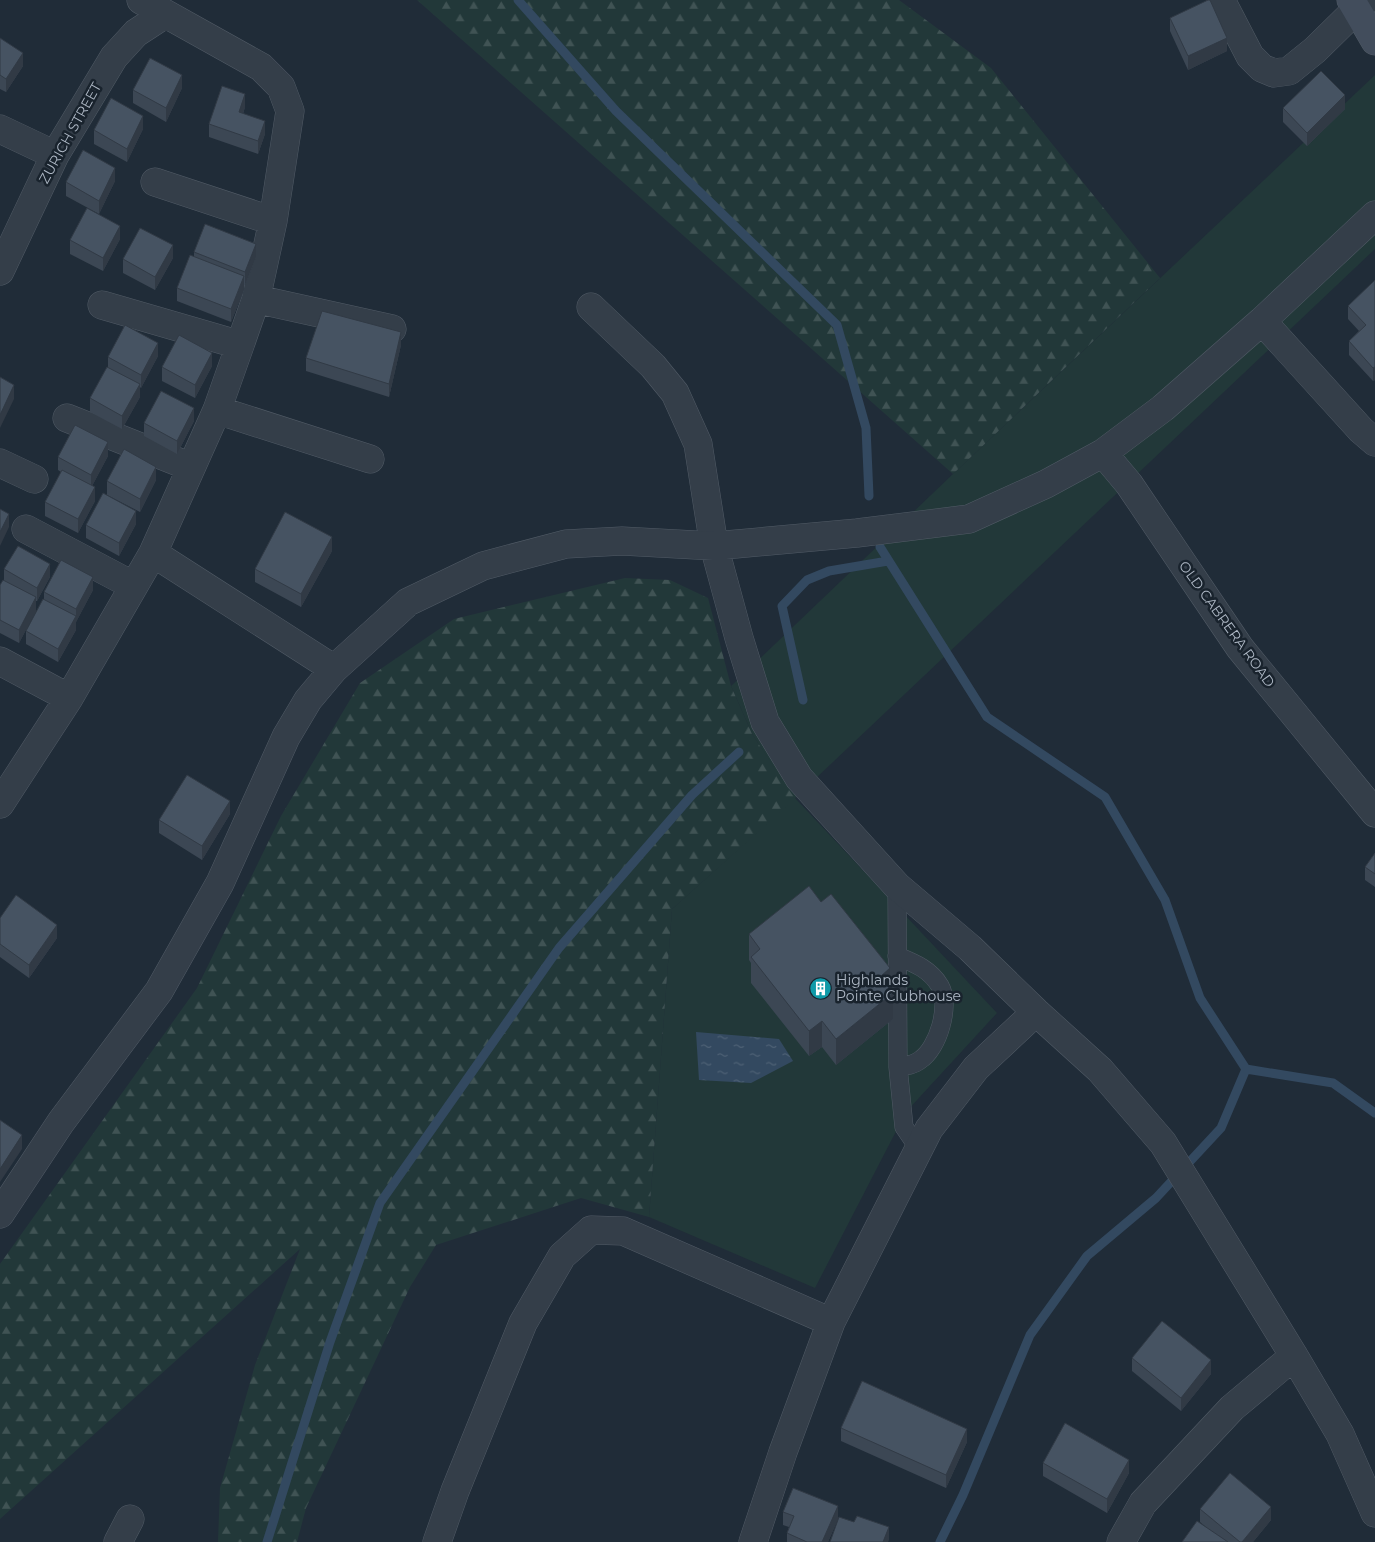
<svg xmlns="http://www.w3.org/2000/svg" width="1375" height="1542" viewBox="0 0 1375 1542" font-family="Montserrat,sans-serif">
<defs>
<pattern id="forest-firs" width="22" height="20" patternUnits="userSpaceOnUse" patternTransform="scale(1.25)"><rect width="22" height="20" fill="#223839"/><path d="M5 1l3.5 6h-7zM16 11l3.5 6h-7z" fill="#405354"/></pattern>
<pattern id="water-ripples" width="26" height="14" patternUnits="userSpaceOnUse" patternTransform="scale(1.25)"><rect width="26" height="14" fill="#334960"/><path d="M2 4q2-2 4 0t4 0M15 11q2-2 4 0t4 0" fill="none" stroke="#4e6175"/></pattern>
</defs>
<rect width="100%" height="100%" fill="#202c38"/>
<path fill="#223839" d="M1375,75V249L795,798L997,1013L906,1112L815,1288L649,1217L672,909L794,799L752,734L731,686L953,474Z"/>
<path fill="url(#forest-firs)" d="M417,0H899L991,68L1160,278L953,474Z
M625,578L670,580L708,598L731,686L752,734L795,799L672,909L649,1217L581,1198L436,1245L410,1287L306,1508L297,1542H218L220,1488L255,1365L300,1249L0,1519V1264L197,988L281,816L360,683L454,619Z"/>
<path fill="url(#water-ripples)" d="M696,1032L779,1039L793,1061L751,1083L699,1080Z"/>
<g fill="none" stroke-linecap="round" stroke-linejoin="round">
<path stroke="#334960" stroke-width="9" d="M518,0L616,111L837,325L866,428L869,496
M880,547L987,717L1105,797L1165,900L1200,998L1246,1069L1333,1083L1375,1113
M803,700L782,606L807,580L829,571L888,561
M267,1542L330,1342L380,1203L559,948L692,795L739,752
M940,1542L963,1495L1030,1335L1087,1256L1156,1198L1221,1128L1246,1069"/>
<defs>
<path id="lane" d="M897,886L898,1067L904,1127L919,1149
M897,956C914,963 930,969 940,986C951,1005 938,1049 920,1060C914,1065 906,1066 898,1067"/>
<path id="street" d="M1221,0L1250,56L1262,68L1274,73L1289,71L1315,50L1366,0
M0,129L55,155
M155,182L273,221
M0,271L55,155L114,57L136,33L165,14
M256,299L392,329
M102,305L240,345
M591,307L653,366L675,393L698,444L714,546L739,638L765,722L799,778L897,886L970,948L1036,1012L1100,1070L1163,1143L1294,1356L1340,1434L1375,1513
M1262,321L1361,430L1375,442
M217,410L370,459
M67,418L191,467
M1103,453L1129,484L1240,648L1375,813
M0,463L34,479
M26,529L134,586
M153,553L334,669
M0,661L69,698
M0,804L69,698L153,553L217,410L240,345L256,299L273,221L290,111L281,87L261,67L141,0
M0,1214L61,1122L159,991L220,883L286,737L308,700L334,669L408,602L483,566L566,544L622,541L714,546L857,533L969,519L1046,484L1103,453L1163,408L1262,321L1375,215
M118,1542L130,1519
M437,1542L455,1491L523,1323L562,1256L591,1230L623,1231L831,1322
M753,1542L783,1452L831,1322L929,1129L976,1068L1036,1012
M1121,1542L1143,1503L1232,1408L1294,1356"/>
<path id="secondary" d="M1351,0L1375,41"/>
</defs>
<use href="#lane" stroke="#515b66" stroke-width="19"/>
<use href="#street" stroke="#515b66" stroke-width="29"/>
<use href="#secondary" stroke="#515b66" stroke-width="29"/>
<use href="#lane" stroke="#343e49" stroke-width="18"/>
<use href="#street" stroke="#343e49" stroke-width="28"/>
<use href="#secondary" stroke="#424d5c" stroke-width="28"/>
</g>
<path fill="#3c4754" d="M1170,18L1227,51L1188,70L1170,31Z
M0,38L23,66L6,92L0,89Z
M182,88L166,122L133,103V90Z
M245,107L243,114L265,134L258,154L209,137V124Z
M1283,108L1345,109L1307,146L1283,122Z
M143,129L127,162L94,144V130Z
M115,181L99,214L66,196V182Z
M120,239L103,271L70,254V240Z
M194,252L256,257L245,285H244V290L231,322L177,301V288L194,257Z
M173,258L155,290L123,273V259Z
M1375,280V380L1373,381L1349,355V341L1359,331L1348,319V306Z
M401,345L389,397L306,371V358Z
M158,356L141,388L140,387V397L122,429L90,412V398L108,367V357Z
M212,366L195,398L162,381V367Z
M194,421L177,454L144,436V423Z
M108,456L92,486L95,501L78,533L45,516V502L61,472L58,470V457Z
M156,480L140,512L107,495V481Z
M136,524L119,556L86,538V525Z
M332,551L301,607L255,582V569Z
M4,569L50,577L37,601H36V611L19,643L0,633V585L4,581Z
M93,590L76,622V630L58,662L26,644V631L44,599V592Z
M230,814L202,860L159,833V820Z
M1375,853V887L1365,880V867Z
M0,918L57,938L29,978L0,957Z
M749,934L890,990L893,1019L836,1065L822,1047L809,1056L751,983V963L749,960Z
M1132,1358L1211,1374L1181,1411L1132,1371Z
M841,1428L967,1442L946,1488L841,1441Z
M1043,1463L1129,1473L1107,1513L1043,1476Z
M1200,1509L1271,1520L1253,1542H1182L1207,1528L1200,1522Z
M783,1512L838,1519L828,1542H787V1533L789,1527L783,1525Z"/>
<path fill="#313a45" d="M1227,38V51L1188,70V56Z
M23,53V66L6,92V79Z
M182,75V88L166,122V108Z
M245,94V107L239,126V112Z
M1345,95V109L1307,146V133Z
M143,116V129L127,162V149Z
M265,121V134L258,154V141Z
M115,168V181L99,214V201Z
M120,226V239L103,271V258Z
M256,244V257L245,285V272Z
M173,245V258L155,290V277Z
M244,276V290L231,322V309Z
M401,332V345L389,397V384Z
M158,343V356L141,388V375Z
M212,353V366L195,398V385Z
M1375,367V380L1373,381V368Z
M140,384V397L122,429V416Z
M14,385V399L0,428V415Z
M194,408V421L177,454V441Z
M108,442V456L91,488V475Z
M156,467V480L140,512V499Z
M95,487V501L78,533V519Z
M136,511V524L119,556V543Z
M9,514V527L0,546V532Z
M332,537V551L301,607V594Z
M50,564V577L37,601V588Z
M93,577V590L76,622V609Z
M36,597V611L19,643V630Z
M76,616V630L58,662V649Z
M230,801V814L202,860V846Z
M57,925V938L29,978V965Z
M890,968V994L880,977Z
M893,993V1019L836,1065V1039Z
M822,1021V1047L809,1056V1031Z
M22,1135V1149L0,1182V1169Z
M1211,1360V1374L1181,1411V1398Z
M967,1429V1442L946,1488V1475Z
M1129,1460V1473L1107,1513V1499Z
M838,1506V1519L828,1542H822Z
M1271,1507V1520L1253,1542H1242Z
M889,1527V1540L888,1542H883Z"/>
<path fill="#465362" stroke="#313a45" d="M1208,0H1210L1227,38L1188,56L1170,18Z
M0,38L23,53L6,79L0,75Z
M150,58L182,75L166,108L133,90Z
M1321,71L1345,95L1307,133L1283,108Z
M222,86L245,94L239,112L265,121L258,141L209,124Z
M111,98L143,116L127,149L94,130Z
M83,150L115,168L99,201L66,182Z
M87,208L120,226L103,258L70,240Z
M205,224L256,244L245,272L194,252Z
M140,228L173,245L155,277L123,259Z
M190,255L244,276L231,309L177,288Z
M1375,280V367L1373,368L1349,341L1366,325L1348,306Z
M322,311L401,332L389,384L306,358Z
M125,325L158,343L141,375L108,357Z
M179,335L212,353L195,385L162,367Z
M107,367L140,384L122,416L90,398Z
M0,377L14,385L0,415Z
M161,391L194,408L177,441L144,423Z
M75,425L108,442L91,475L58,457Z
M124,449L156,467L140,499L107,481Z
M62,470L95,487L78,519L45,502Z
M103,493L136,511L119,543L86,525Z
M0,509L9,514L0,532Z
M285,512L332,537L301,594L255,569Z
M18,546L50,564L37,588L4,569Z
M61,560L93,577L76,609L44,592Z
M3,580L36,597L19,630L0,620V585Z
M43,599L76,616L58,649L26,631Z
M187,775L230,801L202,846L159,820Z
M1375,853V874L1365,867Z
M809,886L821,902L831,894L890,968L880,977L893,993L836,1039L822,1021L809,1031L751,957L760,949L749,934Z
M16,895L57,925L29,965L0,944V918Z
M0,1120L22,1135L0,1169Z
M1162,1321L1211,1360L1181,1398L1132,1358Z
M862,1381L967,1429L946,1475L841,1428Z
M1065,1423L1129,1460L1107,1499L1043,1463Z
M1230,1473L1271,1507L1242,1542H1240L1200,1509Z
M793,1488L838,1506L822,1542H807L787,1533L794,1516L783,1512Z
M857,1516L889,1527L883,1542H830L839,1517L854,1522Z
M1197,1521L1228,1542H1182Z"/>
<defs>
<symbol id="building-disc" viewBox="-11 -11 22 22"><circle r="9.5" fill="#0f9aa8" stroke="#19232d"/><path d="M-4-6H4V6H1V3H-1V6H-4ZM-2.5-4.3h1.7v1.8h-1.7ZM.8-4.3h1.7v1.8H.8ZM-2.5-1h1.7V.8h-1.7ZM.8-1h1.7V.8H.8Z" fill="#fff"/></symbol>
</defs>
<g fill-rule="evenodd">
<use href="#building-disc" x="808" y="976" width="25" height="25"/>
</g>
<g text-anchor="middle" stroke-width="5" stroke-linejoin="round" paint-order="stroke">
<g font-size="14" fill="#aeb8c5" stroke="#19232d">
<text transform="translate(70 133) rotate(-61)" y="5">ZURICH STREET</text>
<text transform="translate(1227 624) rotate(54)" y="5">OLD CABRERA ROAD</text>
</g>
<g font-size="14" fill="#aeb8c5" stroke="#19232d" text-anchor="start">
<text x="836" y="985">Highlands<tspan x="836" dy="16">Pointe Clubhouse</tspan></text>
</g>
</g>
</svg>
